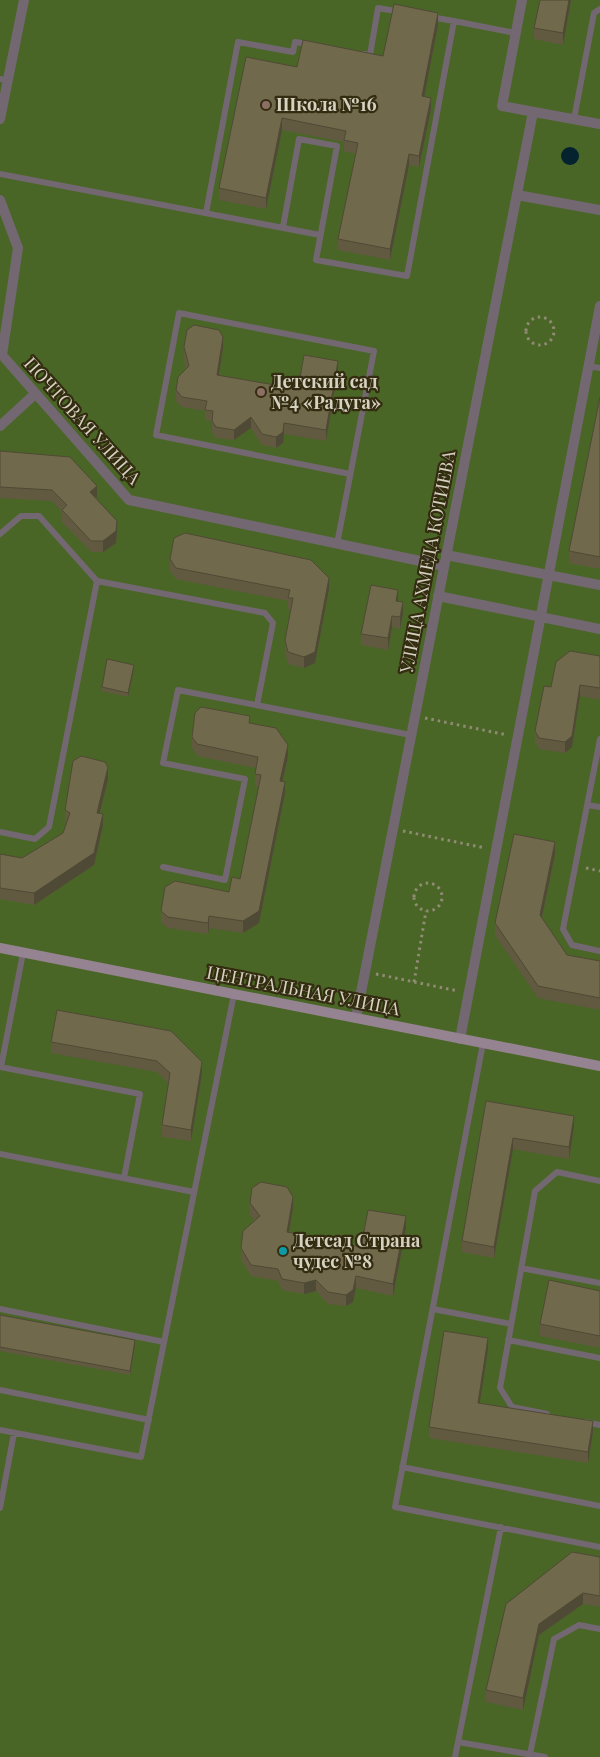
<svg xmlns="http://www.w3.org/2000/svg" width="600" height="1757" viewBox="0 0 600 1757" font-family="'Playfair Display',serif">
<rect width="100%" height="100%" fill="#3d361b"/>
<path fill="#496626" d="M0,0H600V1757H0Z"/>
<path fill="#04232f" d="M561 156a9 9 0 1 1 18 0a9 9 0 1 1-18 0Z"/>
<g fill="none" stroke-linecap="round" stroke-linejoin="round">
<path stroke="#918b76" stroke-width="3" stroke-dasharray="2.5 4" stroke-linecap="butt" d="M526 331a14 14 0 1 1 28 0a14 14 0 1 1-28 0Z
M425,718L507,735
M403,831L485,848
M586,868L600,871
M414 897a14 14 0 1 1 28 0a14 14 0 1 1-28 0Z
M376,974L458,991
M414,982L426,911"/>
<path stroke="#736871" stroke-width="6" d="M454,21L515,33
M363,54L370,55L378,8L401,12
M0,79L8,81
M574,119L594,13L600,9
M0,174L320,235
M206,213L238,42L293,52L295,42L309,44
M283,227L299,139L337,146L316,260L407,276L454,21L430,17
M589,366L600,368
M0,534L21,516H39L97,581L265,613L273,623L257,705
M337,544L374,351L179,313L156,435L350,474
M600,739L563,929L572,945L600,951
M587,805L600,807
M0,832L35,839L49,827L97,581
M163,867L225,880L245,779L163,763L178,690L411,735
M483,1043L395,1507L600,1547
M0,1067L140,1094L124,1178
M1,1067L23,953
M0,1154L194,1192
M521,1268L600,1283
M0,1309L164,1342
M433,1309L511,1324
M508,1340L600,1358
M0,1390L149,1420
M547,1414L512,1407L500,1388L535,1191L557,1172L600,1181
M586,1422L600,1425
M0,1430L141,1457L234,994
M402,1467L600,1506
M0,1508L14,1433
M458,1742L545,1757
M530,1754L554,1639L579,1625L600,1629
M455,1757L501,1527"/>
<path stroke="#736871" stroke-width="10" d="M522,0L502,106L600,124
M0,119L24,0
M517,195L600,210
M0,200L18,248L2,355L129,500L444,566
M0,426L35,394
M446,555L600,585
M438,596L600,629
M356,1018L533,112
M460,1039L600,306"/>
<path stroke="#958391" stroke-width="10" d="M0,948L600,1066"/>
</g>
<path fill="#615a41" d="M571,0L563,45L534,39V28Z
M438,25L424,96L431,109L419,167L409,165L390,260L338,250V239L356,154L344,151V142L282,130L266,209L219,200V188L297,67L383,56Z
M184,347L223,348L219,376L298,389L338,371L326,441L284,434L283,443L276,448L262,445L251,428L234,440L216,438L212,432V421L205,420V411L182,407L176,401V390L186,368L184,358Z
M600,397V569L569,563V551Z
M0,451L97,497L96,498L117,532L116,543L103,552H91L62,522V512L52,501L0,498Z
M170,559L329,589L315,663L304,668L288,664L285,652V640L291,610L288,609V601L176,579L170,571Z
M398,602L403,614L400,629L392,627L388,650L361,645V634Z
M600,656V700L580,696L572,747L565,753L539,749L535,742V731L551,687Z
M134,669L128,697L102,691V687Z
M250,723L288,756L283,782L285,793L259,923L243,933L209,928L208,934L168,928L161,923V911L229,892L240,879L259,786H255V774L256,768L197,756L192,748V737Z
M108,779L100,813L103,825L94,865L34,905L0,899V854L22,858L63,833L67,822L65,821V810Z
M555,854L542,918L567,955L600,961V1010L538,998L495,935V923Z
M51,1042L202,1062V1073L191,1141L162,1137V1125L168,1083L157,1072L51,1053Z
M486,1101L574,1127L569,1159L513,1149L494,1258L462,1252V1241Z
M250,1203L293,1208L289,1232L361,1247L406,1228L393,1296L356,1288L353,1302L346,1306L328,1304L316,1291L304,1294L282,1290L278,1281L251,1276L241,1259V1248L255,1221L250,1215Z
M600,1291V1348L540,1336V1324Z
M0,1315L135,1344L130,1375L0,1351Z
M488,1350L479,1403L593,1432L588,1463L429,1438V1427Z
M600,1557V1607L583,1604L539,1635L523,1710L486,1702V1690Z"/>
<path fill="#4f4a35" d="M569,0H571L563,45V33Z
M438,13V25L422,108V96Z
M431,98V109L419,167V156Z
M282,118V130L266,209V198Z
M409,154V165L390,260V249Z
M223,337V348L217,386V375Z
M338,361V371L326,441V430Z
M251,417V428L234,440V430Z
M284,423V434L283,443L276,448V437Z
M97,486V497L90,503V492Z
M117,521V532L116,543L103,552V541Z
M329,578V589L315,663L304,668V657Z
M398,590V601H396Z
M403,602V614L400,629V617Z
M392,616V627L388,650V638Z
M134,665V669L128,697V693Z
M580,685V696L572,747L565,753V742Z
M288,745V756L280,793V781Z
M108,767V779L97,824V813Z
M285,782V793L259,923L243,933V921Z
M103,814V825L94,865L34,905V893Z
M555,842V854L540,926V915Z
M209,916V928L208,934V923Z
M202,1062V1073L191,1141V1130Z
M574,1116V1127L569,1159V1147Z
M513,1138V1149L494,1258V1247Z
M293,1197V1208L287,1243V1232Z
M406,1216V1228L393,1296V1284Z
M356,1276V1288L353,1302L346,1306V1295Z
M316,1280V1291L304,1294V1283Z
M488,1338V1350L478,1414V1403Z
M135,1340V1344L130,1375V1371Z
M593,1421V1432L588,1463V1452Z
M583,1593V1604L539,1635L523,1710V1698L539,1624Z"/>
<path fill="#71694c" stroke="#4f4a35" d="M540,0H569L563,33L534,28Z
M394,4L438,13L422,96L431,98L419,156L409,154L390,249L338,239L358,143L344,140L346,131L282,118L266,198L219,188L246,57L297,67L303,40L383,56Z
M194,325L219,330L223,337L217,375L298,389L304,355L338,361L326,430L284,423L283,432L276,437L262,434L251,417L234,430L216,427L212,421L213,411L205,410L207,401L182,397L176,390L178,377L189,366L184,347L187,330Z
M600,397V557L569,551Z
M0,451L70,457L97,486L90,492L117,521L116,531L103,541H91L62,510L67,505L52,490L0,487Z
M185,533L311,560L329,578L315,652L304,657L288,652L285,640L293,598H288L290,590L176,568L170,559L174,538Z
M371,585L398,590L396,601L403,602L400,617L392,616L388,638L361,634Z
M570,651L600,656V688L580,685L572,736L565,742L539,738L535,731L544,686L551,687L556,662Z
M107,659L134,665L128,693L102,687Z
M201,707L250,716L249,723L276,728L288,745L280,781L285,782L259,911L243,921L209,916L208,923L168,917L161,911L165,887L175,881L229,892L232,877L240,879L261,775L255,774L258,757L197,744L192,737L195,713Z
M81,756L105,762L108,767L97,813L103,814L94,853L34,893L0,888V854L22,858L63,833L70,813L65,810L73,761Z
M514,834L555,842L540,915L567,955L600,961V998L538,986L495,923Z
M57,1010L171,1031L202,1062L191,1130L162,1125L170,1073L157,1061L51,1042Z
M486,1101L574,1116L569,1147L513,1138L494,1247L462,1241Z
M261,1182L287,1187L293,1197L287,1232L361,1247L368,1210L406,1216L393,1284L356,1276L353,1290L346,1295L328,1292L316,1280L304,1283L282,1279L278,1269L251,1265L241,1248L243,1231L260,1216L250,1203L252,1188Z
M549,1280L600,1291V1336L540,1324Z
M0,1315L135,1340L130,1371L0,1347Z
M444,1331L488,1338L478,1403L593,1421L588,1452L429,1427Z
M572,1552L600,1557V1596L583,1593L539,1624L523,1698L486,1690L506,1604Z"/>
<g fill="#8d6e63" stroke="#332c10" stroke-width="2">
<circle cx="266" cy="105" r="5"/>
<circle cx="261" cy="392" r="5"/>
</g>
<circle fill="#0f9aa8" stroke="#332c10" stroke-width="2" cx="283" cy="1251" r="5"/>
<g text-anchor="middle" stroke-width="4.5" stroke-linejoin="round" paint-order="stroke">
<g font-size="18" font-weight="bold" fill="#d6d2c2" stroke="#332c10" text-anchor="start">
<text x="276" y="111">Школа №16</text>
<text x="271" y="388">Детский сад<tspan x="271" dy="21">№4 «Радуга»</tspan></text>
<text x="293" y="1247">Детсад Страна<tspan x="293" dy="21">чудес №8</tspan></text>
</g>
<g font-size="18" fill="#d6d2c2" stroke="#332c10">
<text transform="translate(82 421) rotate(48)" y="6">ПОЧТОВАЯ УЛИЦА</text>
<text transform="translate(428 562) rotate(-79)" y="6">УЛИЦА АХМЕДА КОТИЕВА</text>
<text transform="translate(303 991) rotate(11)" y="6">ЦЕНТРАЛЬНАЯ УЛИЦА</text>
</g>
</g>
</svg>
